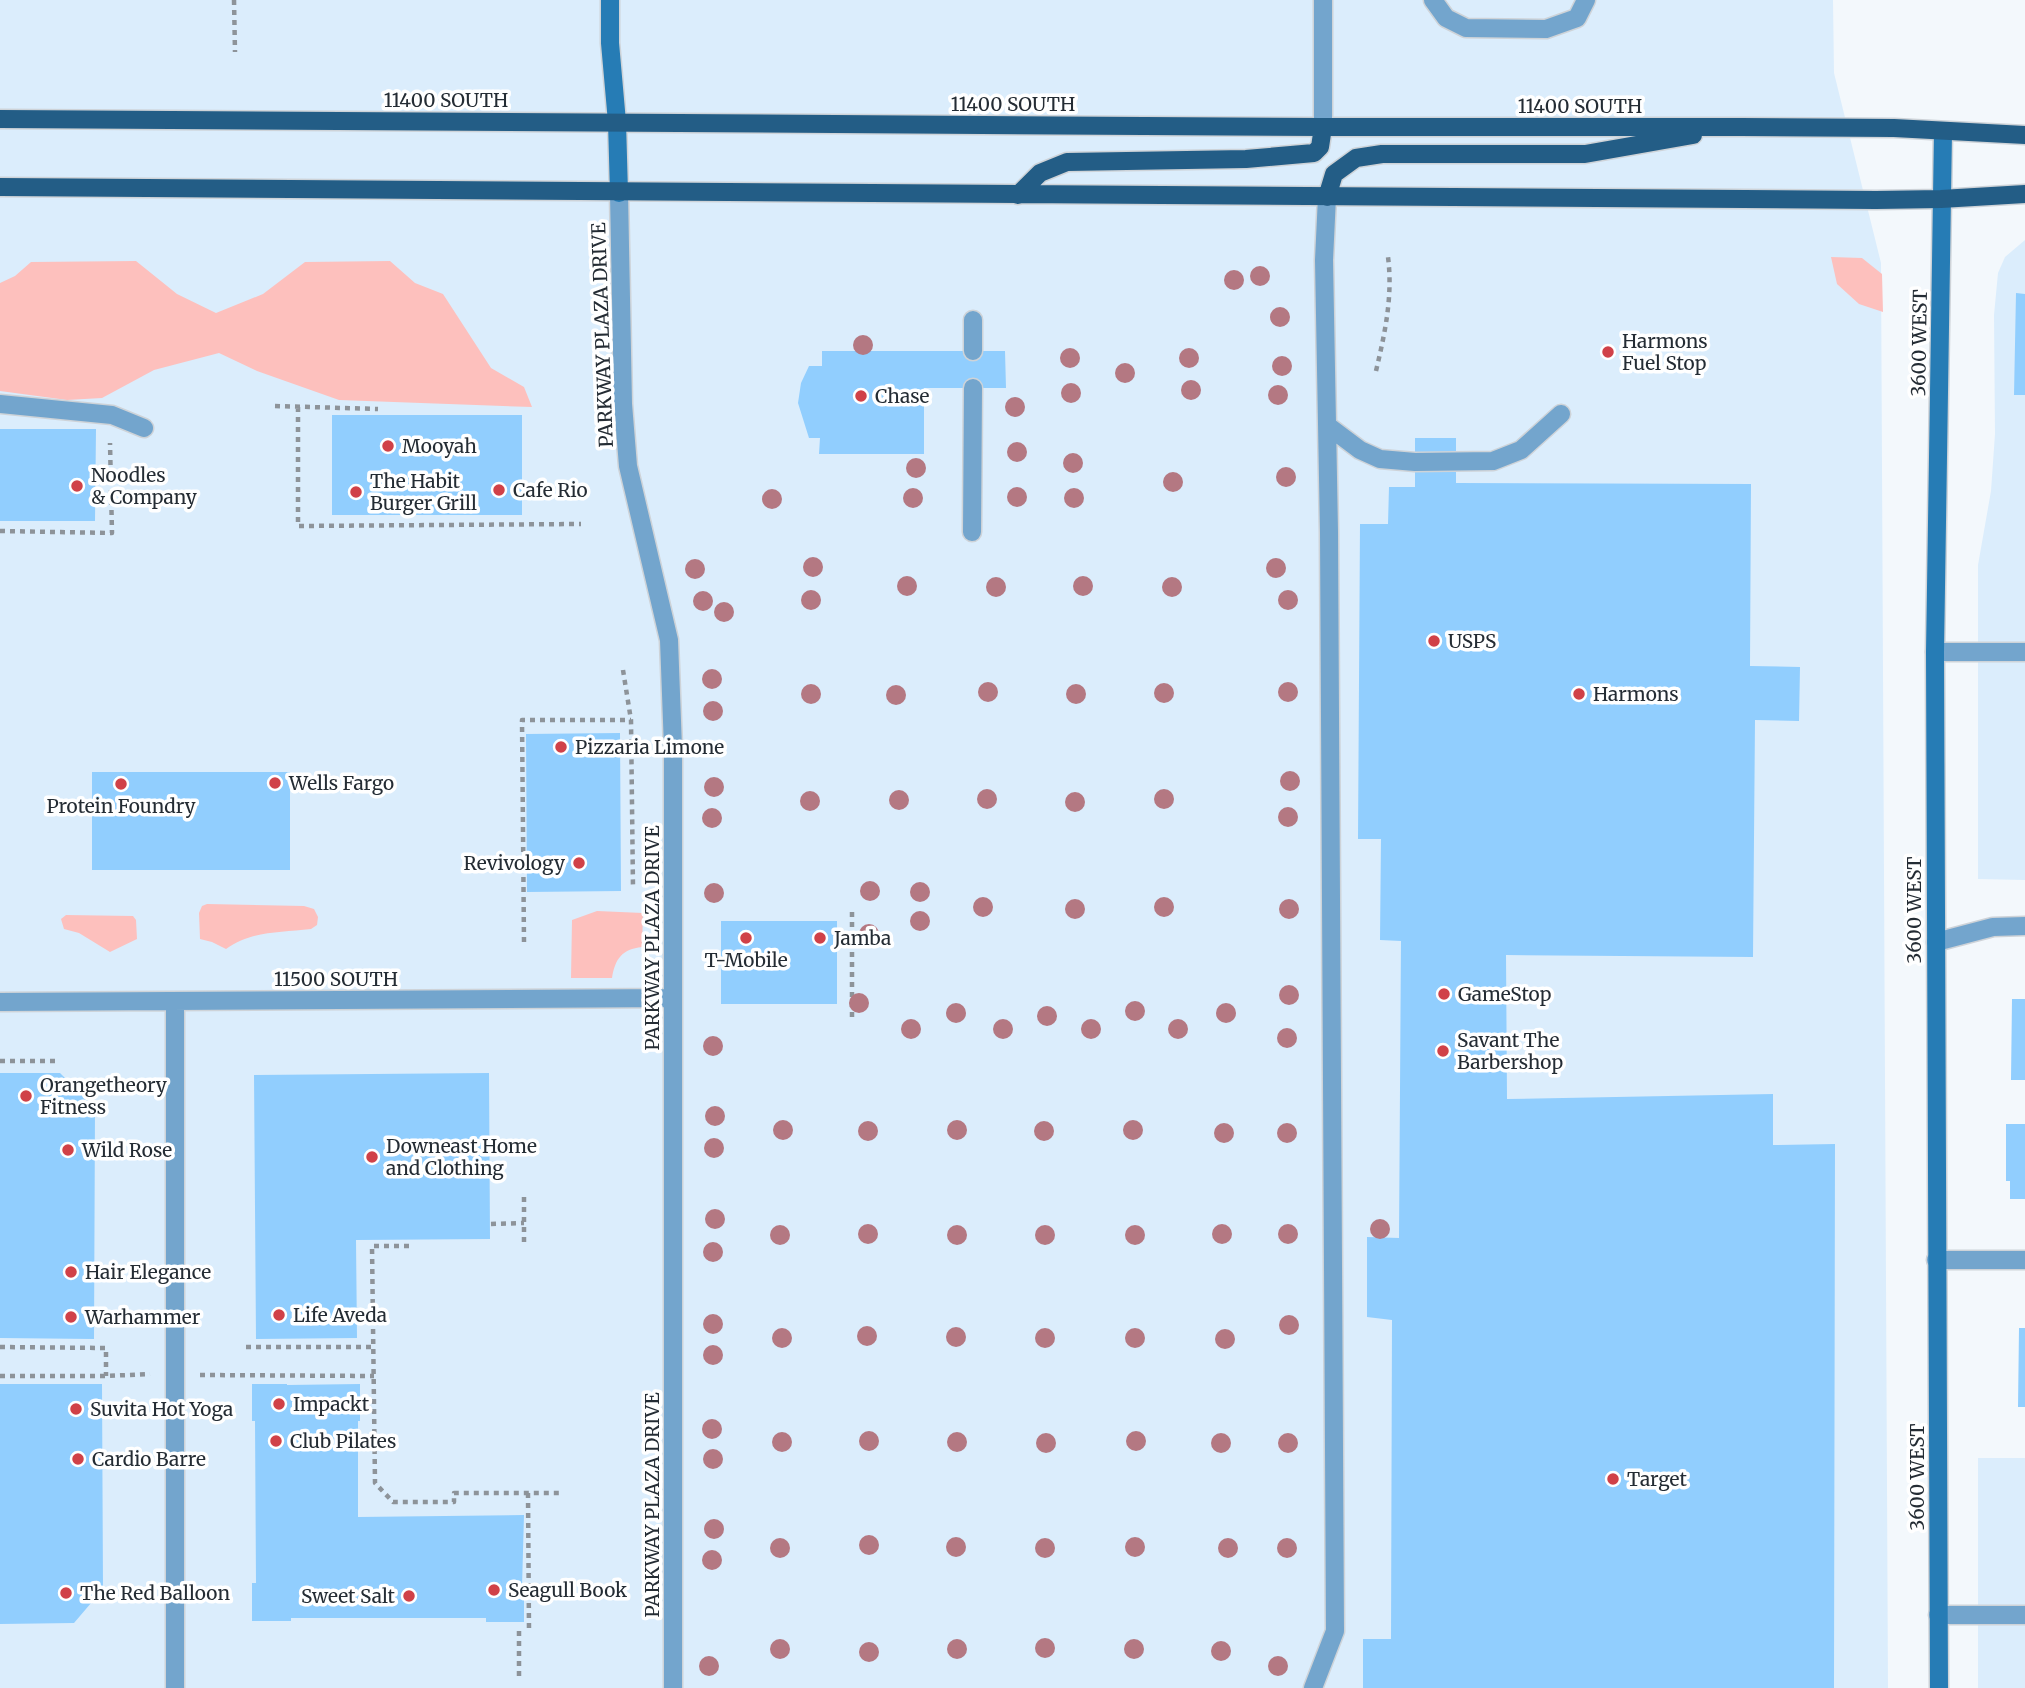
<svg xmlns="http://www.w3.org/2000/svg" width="2025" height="1688" viewBox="0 0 2025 1688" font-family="Merriweather,serif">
<rect width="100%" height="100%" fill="#f3f8fc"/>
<path fill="#dbedfc" d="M0,0H1833L1834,73L1881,263L1888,1688H0Z
M2025,240V880L1978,879V565L1991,491L1995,434L1994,315L1998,273L2005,257Z
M1978,1458H2025V1688H1978Z"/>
<path fill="#fdc0bd" d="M1831,257L1862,258L1882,274L1883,312L1859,304L1837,284Z
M136,261L177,294L216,313L263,294L305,262L390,261L415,283L443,294L491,368L524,387L532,407L339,400L257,371L219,353L154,370L102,398L67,400L0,391V283L15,276L31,262Z
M207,904L304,906L314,909L318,917L317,925L311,929C280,933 253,930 226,949L212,942L200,939L199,913L202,906Z
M597,911L643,913L642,947C622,949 615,959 612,978H571L572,920Z
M66,915L133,916L136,920L137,939L110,952L79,933L64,929L61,919Z"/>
<path fill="#91cefe" d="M2016,293L2025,294V395H2014Z
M822,351H1005L1006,388H924V454H819L820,438H809L798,403L801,383L809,366H822Z
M332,415H522V515H332Z
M0,429H96L95,521H0Z
M1415,438H1456V483L1751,484L1750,666L1800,667L1799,721L1755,720L1753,957L1506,955L1507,1099L1773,1094V1145L1835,1144L1834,1688H1363V1639H1391L1392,1320L1367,1317V1237L1399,1238L1401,941L1380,940L1381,839H1358L1360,524H1388L1389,487H1415Z
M620,733L621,891L527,892L526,734Z
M92,772H290V870H92Z
M721,921H837V1004H721Z
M2012,999H2025V1080H2011Z
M0,1073H60L95,1108L94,1339L0,1338Z
M489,1073L490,1239L356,1240L357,1338L256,1339L254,1075Z
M2006,1124H2025V1199H2010V1181H2006Z
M2019,1328H2025V1407H2018Z
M0,1384H102L103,1589L74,1623L0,1624Z
M252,1384H287V1385L360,1384V1421H358V1517L524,1515L522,1587H524V1622H486V1618H291V1621H252V1583H256L255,1421H252Z"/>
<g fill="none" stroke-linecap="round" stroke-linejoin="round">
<defs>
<path id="lane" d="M1433,0L1446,18L1466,28L1546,29L1577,18L1586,0
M973,351V320
M0,404L112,415L144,428
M1328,426L1360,450L1380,459L1415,462L1493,461L1521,450L1561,414
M972,532L973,388
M1935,652H2025
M1938,1615H2025
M1313,1688L1335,1631L1329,532L1324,260L1327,197"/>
<path id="street" d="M1323,0V127
M619,193L623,404L628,466L669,640L673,748V1688
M1936,942L1993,927L2025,926
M175,1001V1688
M0,1002L673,998
M1936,1260H2025"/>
<path id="secondary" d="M610,0V43L617,122L619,193
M1939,1688L1935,652L1943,132"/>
<path id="primary" d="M0,119L1323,127H1741L1894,128L2025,135
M0,187L1876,200L1941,199L2025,194
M1018,195L1040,173L1067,162L1246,159L1314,153L1320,147L1323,127
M1327,197L1334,174L1356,158L1382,154H1585L1693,135"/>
</defs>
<use href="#lane" stroke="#ced3d8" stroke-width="21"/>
<use href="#street" stroke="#ced3d8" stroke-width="21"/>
<use href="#secondary" stroke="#ced3d8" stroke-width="21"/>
<use href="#primary" stroke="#ced3d8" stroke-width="21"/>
<path stroke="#8d9399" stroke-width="4.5" stroke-dasharray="5 5" stroke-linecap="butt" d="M234,0L235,52
M1376,371C1385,333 1393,296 1388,257
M275,406L378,409
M298,407V526L581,524
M0,531L112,533L110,443
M623,670L631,720L633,888
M852,912V1022
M524,942L522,720H631
M0,1061H60
M524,1197V1245
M491,1224L524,1223
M409,1246H372L375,1483L393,1502H454V1493H560
M0,1347L106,1348V1376
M246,1347H373
M200,1375L374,1376
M0,1376H106L150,1374
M528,1493L529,1631
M519,1631V1678"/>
<use href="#lane" stroke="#73a5cd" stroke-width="18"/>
<use href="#street" stroke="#73a5cd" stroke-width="18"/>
<use href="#secondary" stroke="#267cb5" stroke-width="18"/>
<use href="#primary" stroke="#235d86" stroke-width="18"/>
</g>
<g fill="#b47882">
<circle cx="1260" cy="276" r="10"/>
<circle cx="1234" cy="280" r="10"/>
<circle cx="1280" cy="317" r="10"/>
<circle cx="863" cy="345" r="10"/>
<circle cx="1070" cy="358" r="10"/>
<circle cx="1189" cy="358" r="10"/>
<circle cx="1282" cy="366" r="10"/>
<circle cx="1125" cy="373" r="10"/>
<circle cx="1191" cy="390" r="10"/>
<circle cx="1071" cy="393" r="10"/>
<circle cx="1278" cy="395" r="10"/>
<circle cx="1015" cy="407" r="10"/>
<circle cx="1017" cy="452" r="10"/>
<circle cx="1073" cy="463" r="10"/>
<circle cx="916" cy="468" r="10"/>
<circle cx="1286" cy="477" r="10"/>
<circle cx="1173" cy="482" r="10"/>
<circle cx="1017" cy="497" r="10"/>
<circle cx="913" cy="498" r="10"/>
<circle cx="1074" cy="498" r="10"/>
<circle cx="772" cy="499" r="10"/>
<circle cx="813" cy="567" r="10"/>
<circle cx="1276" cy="568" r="10"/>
<circle cx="695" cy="569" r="10"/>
<circle cx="907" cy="586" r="10"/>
<circle cx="1083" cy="586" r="10"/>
<circle cx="996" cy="587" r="10"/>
<circle cx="1172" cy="587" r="10"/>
<circle cx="811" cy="600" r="10"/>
<circle cx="1288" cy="600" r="10"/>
<circle cx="703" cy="601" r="10"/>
<circle cx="724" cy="612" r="10"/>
<circle cx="712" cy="679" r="10"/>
<circle cx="988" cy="692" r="10"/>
<circle cx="1288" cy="692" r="10"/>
<circle cx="1164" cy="693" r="10"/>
<circle cx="811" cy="694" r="10"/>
<circle cx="1076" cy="694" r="10"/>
<circle cx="896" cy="695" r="10"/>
<circle cx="713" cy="711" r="10"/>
<circle cx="1290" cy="781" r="10"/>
<circle cx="714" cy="787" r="10"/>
<circle cx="987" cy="799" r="10"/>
<circle cx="1164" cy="799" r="10"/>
<circle cx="899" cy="800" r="10"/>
<circle cx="810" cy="801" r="10"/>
<circle cx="1075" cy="802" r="10"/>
<circle cx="1288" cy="817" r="10"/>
<circle cx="712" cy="818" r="10"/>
<circle cx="870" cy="891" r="10"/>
<circle cx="920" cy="892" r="10"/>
<circle cx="714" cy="893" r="10"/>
<circle cx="983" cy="907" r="10"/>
<circle cx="1164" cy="907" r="10"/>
<circle cx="1075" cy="909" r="10"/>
<circle cx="1289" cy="909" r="10"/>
<circle cx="920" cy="921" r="10"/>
<circle cx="869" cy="934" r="10"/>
<circle cx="1289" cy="995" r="10"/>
<circle cx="859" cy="1003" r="10"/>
<circle cx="1135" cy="1011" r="10"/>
<circle cx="956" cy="1013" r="10"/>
<circle cx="1226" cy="1013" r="10"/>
<circle cx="1047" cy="1016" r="10"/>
<circle cx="911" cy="1029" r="10"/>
<circle cx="1003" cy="1029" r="10"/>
<circle cx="1091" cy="1029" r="10"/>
<circle cx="1178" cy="1029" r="10"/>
<circle cx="1287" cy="1038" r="10"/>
<circle cx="713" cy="1046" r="10"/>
<circle cx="715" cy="1116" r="10"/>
<circle cx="783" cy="1130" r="10"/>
<circle cx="957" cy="1130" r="10"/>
<circle cx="1133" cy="1130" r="10"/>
<circle cx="868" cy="1131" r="10"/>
<circle cx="1044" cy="1131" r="10"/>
<circle cx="1224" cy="1133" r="10"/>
<circle cx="1287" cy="1133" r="10"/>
<circle cx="714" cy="1148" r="10"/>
<circle cx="715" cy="1219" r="10"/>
<circle cx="1380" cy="1229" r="10"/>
<circle cx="868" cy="1234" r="10"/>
<circle cx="1222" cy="1234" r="10"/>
<circle cx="1288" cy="1234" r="10"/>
<circle cx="780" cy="1235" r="10"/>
<circle cx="957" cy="1235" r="10"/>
<circle cx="1045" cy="1235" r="10"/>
<circle cx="1135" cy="1235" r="10"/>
<circle cx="713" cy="1252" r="10"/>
<circle cx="713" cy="1324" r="10"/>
<circle cx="1289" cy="1325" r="10"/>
<circle cx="867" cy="1336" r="10"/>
<circle cx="956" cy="1337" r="10"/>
<circle cx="782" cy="1338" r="10"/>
<circle cx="1045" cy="1338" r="10"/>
<circle cx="1135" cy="1338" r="10"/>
<circle cx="1225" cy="1339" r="10"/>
<circle cx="713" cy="1355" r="10"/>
<circle cx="712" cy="1429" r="10"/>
<circle cx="869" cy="1441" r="10"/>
<circle cx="1136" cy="1441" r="10"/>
<circle cx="782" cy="1442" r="10"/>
<circle cx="957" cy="1442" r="10"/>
<circle cx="1046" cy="1443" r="10"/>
<circle cx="1221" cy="1443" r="10"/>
<circle cx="1288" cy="1443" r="10"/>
<circle cx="713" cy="1459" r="10"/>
<circle cx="714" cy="1529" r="10"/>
<circle cx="869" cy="1545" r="10"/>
<circle cx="956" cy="1547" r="10"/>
<circle cx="1135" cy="1547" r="10"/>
<circle cx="780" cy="1548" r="10"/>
<circle cx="1045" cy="1548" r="10"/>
<circle cx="1228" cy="1548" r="10"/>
<circle cx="1287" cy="1548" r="10"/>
<circle cx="712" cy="1560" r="10"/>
<circle cx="1045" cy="1648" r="10"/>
<circle cx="780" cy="1649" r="10"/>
<circle cx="957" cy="1649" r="10"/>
<circle cx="1134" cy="1649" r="10"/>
<circle cx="1221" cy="1651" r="10"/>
<circle cx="869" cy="1652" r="10"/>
<circle cx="709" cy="1666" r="10"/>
<circle cx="1278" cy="1666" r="10"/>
</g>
<g fill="#d04148" stroke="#fff" stroke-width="2.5">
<circle cx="1608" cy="352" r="7"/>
<circle cx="861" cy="396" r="7"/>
<circle cx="388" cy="446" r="7"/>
<circle cx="77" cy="486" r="7"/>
<circle cx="499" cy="490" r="7"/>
<circle cx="356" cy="492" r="7"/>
<circle cx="1434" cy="641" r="7"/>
<circle cx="1579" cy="694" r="7"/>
<circle cx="561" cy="747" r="7"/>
<circle cx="275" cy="783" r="7"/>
<circle cx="121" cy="784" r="7"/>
<circle cx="579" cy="863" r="7"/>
<circle cx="746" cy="938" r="7"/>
<circle cx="820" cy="938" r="7"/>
<circle cx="1444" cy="994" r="7"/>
<circle cx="1443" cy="1051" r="7"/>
<circle cx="26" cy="1096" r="7"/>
<circle cx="68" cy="1150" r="7"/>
<circle cx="372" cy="1157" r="7"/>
<circle cx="71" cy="1272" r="7"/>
<circle cx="279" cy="1315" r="7"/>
<circle cx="71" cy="1317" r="7"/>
<circle cx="279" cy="1404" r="7"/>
<circle cx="76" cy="1409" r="7"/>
<circle cx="276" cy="1441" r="7"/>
<circle cx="78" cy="1459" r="7"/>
<circle cx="1613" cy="1479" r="7"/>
<circle cx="494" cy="1590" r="7"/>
<circle cx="66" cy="1593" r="7"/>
<circle cx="409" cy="1596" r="7"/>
</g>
<g text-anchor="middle" stroke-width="7" stroke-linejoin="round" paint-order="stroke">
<g font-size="19" fill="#242c34" stroke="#fff">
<text x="446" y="107">11400 SOUTH</text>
<text x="1013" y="111">11400 SOUTH</text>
<text x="1580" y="113">11400 SOUTH</text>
<text transform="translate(602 335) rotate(-92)" y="7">PARKWAY PLAZA DRIVE</text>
<text transform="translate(1919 343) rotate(-89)" y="7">3600 WEST</text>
<text transform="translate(1914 910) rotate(-90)" y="7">3600 WEST</text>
<text transform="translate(652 938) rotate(-90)" y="7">PARKWAY PLAZA DRIVE</text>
<text x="336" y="986">11500 SOUTH</text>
<text transform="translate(1917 1477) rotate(-90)" y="7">3600 WEST</text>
<text transform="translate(652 1505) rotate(-90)" y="7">PARKWAY PLAZA DRIVE</text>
</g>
<g font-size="19" fill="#242c34" stroke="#fff" text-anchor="start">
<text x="1622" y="348">Harmons<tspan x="1622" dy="22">Fuel Stop</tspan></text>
<text x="875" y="403">Chase</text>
<text x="402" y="453">Mooyah</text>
<text x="91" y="482">Noodles<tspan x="91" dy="22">&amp; Company</tspan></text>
<text x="370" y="488">The Habit<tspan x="370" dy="22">Burger Grill</tspan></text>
<text x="513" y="497">Cafe Rio</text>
<text x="1448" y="648">USPS</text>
<text x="1593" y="701">Harmons</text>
<text x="575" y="754">Pizzaria Limone</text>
<text x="289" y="790">Wells Fargo</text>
<text x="121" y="813" text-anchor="middle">Protein Foundry</text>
<text x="565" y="870" text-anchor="end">Revivology</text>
<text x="834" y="945">Jamba</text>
<text x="746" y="967" text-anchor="middle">T-Mobile</text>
<text x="1458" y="1001">GameStop</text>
<text x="1457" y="1047">Savant The<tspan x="1457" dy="22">Barbershop</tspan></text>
<text x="40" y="1092">Orangetheory<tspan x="40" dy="22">Fitness</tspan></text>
<text x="386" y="1153">Downeast Home<tspan x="386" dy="22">and Clothing</tspan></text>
<text x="82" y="1157">Wild Rose</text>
<text x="85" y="1279">Hair Elegance</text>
<text x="293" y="1322">Life Aveda</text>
<text x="85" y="1324">Warhammer</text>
<text x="293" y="1411">Impackt</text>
<text x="90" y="1416">Suvita Hot Yoga</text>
<text x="290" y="1448">Club Pilates</text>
<text x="92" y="1466">Cardio Barre</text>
<text x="1627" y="1486">Target</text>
<text x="508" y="1597">Seagull Book</text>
<text x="80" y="1600">The Red Balloon</text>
<text x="395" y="1603" text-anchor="end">Sweet Salt</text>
</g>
</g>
</svg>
